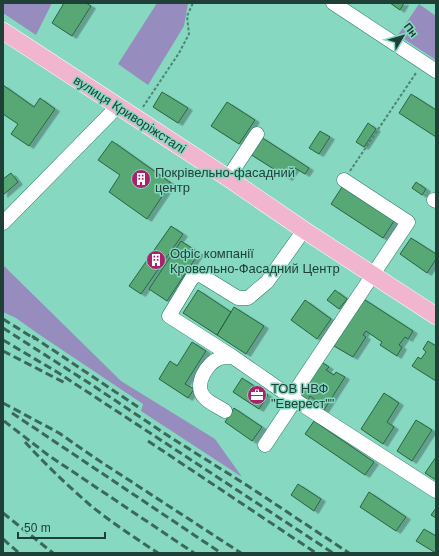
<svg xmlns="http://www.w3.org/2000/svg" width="439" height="556" viewBox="0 0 439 556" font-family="Arial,sans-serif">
<defs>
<filter id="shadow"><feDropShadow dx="4.5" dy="2.5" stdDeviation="0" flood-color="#0004"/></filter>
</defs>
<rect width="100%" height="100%" fill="#87d8c1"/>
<path fill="#978cbe" d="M3,3H52L36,35L3,13Z
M157,3H188L184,26L148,85L118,64Z
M419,4L436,16V60L398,35Z
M3,265L121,381L215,439L242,477L141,411L143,404L37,333L16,318L3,312Z"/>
<path fill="#59a875" stroke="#296440" filter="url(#shadow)" d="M64,3H86L91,6L72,36L52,23Z
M390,3H404L400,10Z
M3,85L34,107L40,98L55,109L29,146L11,134L18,124L3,114Z
M162,92L188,108L178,123L153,107Z
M411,94L436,110V137L399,113Z
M227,102L255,120L239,144L211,126Z
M368,123L376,129L364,147L356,142Z
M320,131L330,137L319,154L309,148Z
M261,137L309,168L305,174L295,168L288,178L250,154Z
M112,141L171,183L147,219L109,192L120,175L98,160Z
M11,173L18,182L3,195V179Z
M416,182L426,189L422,195L412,188Z
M342,187L394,221L383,238L331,204Z
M171,226L183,234L141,294L129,286Z
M411,238L436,254V259L427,273L400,254Z
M181,241L199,253L167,301L149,289Z
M198,290L231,312L217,335L183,313Z
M335,290L347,299L339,309L327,300Z
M362,298L413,331L408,339L405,337L399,345L402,347L397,356L380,345L382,342L366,331L363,335L366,337L353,357L334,346L353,316Z
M305,300L331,319L317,339L291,320Z
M234,307L264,326L246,354L217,335Z
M428,341L436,346V381L412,366L418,357L421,359L426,352L423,349Z
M192,342L206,351L185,384L194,389L188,398L159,379L170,361L177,366Z
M320,361L329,367L326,370L334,375L336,372L345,377L324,410L315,405L317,401L310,396L308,400L299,394Z
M242,378L268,395L259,409L233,392Z
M384,393L399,403L387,422L394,427L383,444L361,429Z
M234,408L262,427L252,441L225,422Z
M416,420L432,430L412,461L397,451Z
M314,421L374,462L365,475L305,434Z
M436,457V480L425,473Z
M298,484L321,499L314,511L291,495Z
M369,492L406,517L396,531L360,507Z
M436,508V518L431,515Z
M424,529L436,536V553L416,541Z"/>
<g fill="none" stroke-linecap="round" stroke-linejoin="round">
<defs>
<path id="minor" d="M333,3L436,71
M228,178L257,134
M434,200L436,201
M3,223L118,106
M304,230L267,282L248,298H238L199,274L192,278L169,316L233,357L295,400L436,491
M225,411C219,407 209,403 204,397C193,385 207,363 220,358C224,357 229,357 233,357
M265,445L295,400L294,393L408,222L344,180"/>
<path id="major" d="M3,31L228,178L304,230L436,316"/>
</defs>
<use href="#minor" stroke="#267c68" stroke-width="15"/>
<use href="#major" stroke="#fff" stroke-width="18"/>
<path stroke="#4d8575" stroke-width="2" stroke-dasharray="3 2" stroke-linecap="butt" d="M143,107L179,53L189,34L187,16L193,3
M350,171L416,73"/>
<use href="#minor" stroke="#fff" stroke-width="14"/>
<use href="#major" stroke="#f2b5cf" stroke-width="17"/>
<path stroke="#3a685b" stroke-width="3" stroke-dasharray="8 4" stroke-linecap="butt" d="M3,319L35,339
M3,328L92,385L170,437L248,486L349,553
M32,336L138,407
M3,340L57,372L333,553
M3,351L67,384
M3,403L59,433L95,458L241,553
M12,413L221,553
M4,421L48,455L194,553
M148,441L316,553
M25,442C45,464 67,485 90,505C111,522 135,538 158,553
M3,513L53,553
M3,539L19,553"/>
</g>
<defs>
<symbol id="building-disc" viewBox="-11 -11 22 22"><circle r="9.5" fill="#aa236a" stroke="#87d8c1"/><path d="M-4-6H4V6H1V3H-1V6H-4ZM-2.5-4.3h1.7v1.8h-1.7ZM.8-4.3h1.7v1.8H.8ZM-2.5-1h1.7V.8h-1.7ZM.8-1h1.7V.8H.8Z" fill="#fff"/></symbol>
<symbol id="office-disc" viewBox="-11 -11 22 22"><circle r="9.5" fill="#aa236a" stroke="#87d8c1"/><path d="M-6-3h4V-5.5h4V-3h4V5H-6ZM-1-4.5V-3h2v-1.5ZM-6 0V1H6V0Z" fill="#fff"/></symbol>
</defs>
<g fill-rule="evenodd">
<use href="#building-disc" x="130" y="168" width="22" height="22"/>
<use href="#building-disc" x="145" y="249" width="22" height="22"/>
<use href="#office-disc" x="246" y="384" width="22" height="22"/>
</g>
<g text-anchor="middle" stroke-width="3" stroke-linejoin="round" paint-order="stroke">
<g font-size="13" fill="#1e4037" stroke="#87d8c1">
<text transform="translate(130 114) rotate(33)" y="5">вулиця Криворіжсталі</text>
</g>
<g font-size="13" fill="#1e4037" stroke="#87d8c1" text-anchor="start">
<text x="155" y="177">Покрівельно-фасадний<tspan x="155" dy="15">центр</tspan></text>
<text x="170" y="258">Офіс компанії<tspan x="170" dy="15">Кровельно-Фасадний Центр</tspan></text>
<text x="271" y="393">ТОВ НВФ<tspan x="271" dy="15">"Еверест""</tspan></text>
</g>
</g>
<rect width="439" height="556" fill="none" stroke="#1e4037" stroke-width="8"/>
<g transform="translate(403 36) rotate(52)" stroke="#87d8c1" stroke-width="3" paint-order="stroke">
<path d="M0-3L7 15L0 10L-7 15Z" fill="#1e4037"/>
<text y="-6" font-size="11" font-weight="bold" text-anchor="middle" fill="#1e4037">Пн</text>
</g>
<path d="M18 532v6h87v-6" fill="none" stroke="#1e4037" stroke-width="2"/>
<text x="24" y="532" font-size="12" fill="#1e4037" stroke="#87d8c1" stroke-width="3" paint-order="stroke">50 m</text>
</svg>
